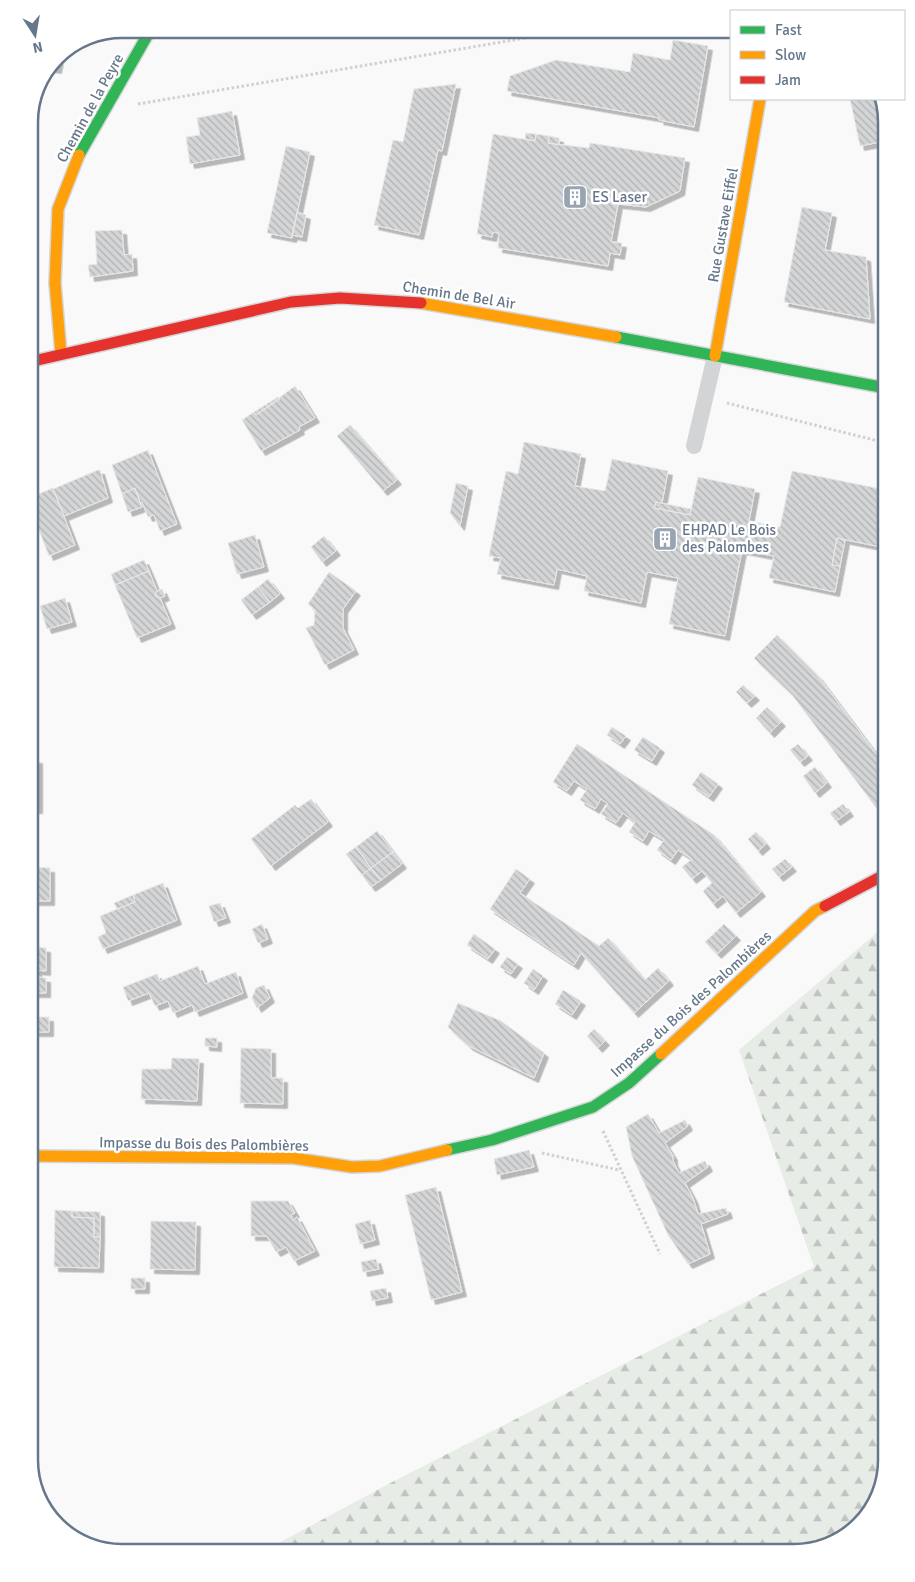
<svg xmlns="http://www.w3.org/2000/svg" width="915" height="1582" viewBox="0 0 915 1582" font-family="Signika,sans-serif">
<defs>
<pattern id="forest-firs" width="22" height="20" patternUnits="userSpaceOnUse" patternTransform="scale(1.25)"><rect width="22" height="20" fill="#e8ece7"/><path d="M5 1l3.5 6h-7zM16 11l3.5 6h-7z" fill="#c0c4c1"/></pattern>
<pattern id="building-back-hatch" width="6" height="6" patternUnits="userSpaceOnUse" patternTransform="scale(1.25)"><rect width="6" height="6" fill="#d4d5d6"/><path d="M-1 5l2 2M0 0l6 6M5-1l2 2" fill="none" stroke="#b0b2b4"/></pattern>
<filter id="shadow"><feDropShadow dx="4.5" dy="4.5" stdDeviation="0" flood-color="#0004"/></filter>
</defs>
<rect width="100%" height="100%" fill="#f9f9f9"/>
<path fill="url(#forest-firs)" d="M886,925V1461L871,1512L834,1544L793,1553H260L396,1480L814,1267L739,1050Z"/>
<path fill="url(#building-back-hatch)" stroke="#e8e8e8" filter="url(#shadow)" d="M673,40L708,46L694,127L659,120L660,118L507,91L510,76L556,60L630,72L633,53L670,60Z
M60,53L57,69L50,68L56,56Z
M456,84L442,151L438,150L419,235L374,225L393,140L403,142L414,89Z
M850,99H877L881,120L886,119V145L885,141L860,146Z
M877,99H881L886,119L881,120Z
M232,111L240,155L190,164L186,137L200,135L197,118Z
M526,133L536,134L535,141L525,139Z
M493,134L535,141L536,134L549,136L548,143L589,148L590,143L685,158L680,191L646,207L618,204L611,242L622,243L620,255L610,253L608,266L498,248L499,233L493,232L492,237L477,234Z
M549,136L559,138V145L548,143Z
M286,146L310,152L292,238L267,233Z
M802,207L832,213L825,250L866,257L870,319L784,302Z
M297,212L306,215L302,237L292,235Z
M122,230L124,255L132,254L133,271L90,277L88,265L97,264L95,231Z
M295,386L315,418L299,427L300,430L261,451L242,420L254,412L256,415Z
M278,397L280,399L256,415L254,412Z
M350,425L397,480L383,491L337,436Z
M524,442L581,454L575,486L605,491L612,459L668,471L662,503L656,502L654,508L690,515L698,477L755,489L749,521L780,527L792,471L886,490V548L837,538L832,565L840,566L835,592L769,578L774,556L742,550L725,636L669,624L678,578L647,572L641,603L584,591L587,576L557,569L554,585L497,574L501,558L489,556L506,471L518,474Z
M148,450L177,524L160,531L154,515L148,517L142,502L140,503L135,488L122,494L112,465Z
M98,470H100L108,498L64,516L53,489Z
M456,483L468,486L460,526L450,513Z
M53,488L75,545L49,556L29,504V498Z
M135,488L142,507L128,512L122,494Z
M656,502L691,509L690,515L654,508Z
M29,504L37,524L29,527Z
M255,535L264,567L237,574L228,543Z
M324,536L336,551L322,562L311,547Z
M837,538L845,540L840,566L832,565Z
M144,560L149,571L115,585L111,574Z
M149,571L157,591L155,596L160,598L171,624L137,638L115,585Z
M329,572L356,591L343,609V628L354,650L325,665L306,628L314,625L315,610L308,604Z
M268,579L280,594L270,602L258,587Z
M258,587L270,602L252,615L241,600Z
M162,589L165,596L160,598L155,596L157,591Z
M65,598L72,622L47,629L40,606Z
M777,635L818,676L886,767V814L883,817L793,696L754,658Z
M743,685L755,696L747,703L736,692Z
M767,707L781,722L770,733L756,718Z
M612,727L626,736L620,744L607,735Z
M643,737L660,748L652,761L634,750Z
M577,744L714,835L761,892L736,913L723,896L713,904L703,891L712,883L702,871L692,879L682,867L692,859L678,850L671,860L657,850L664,840L649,831L643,841L629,832L635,822L623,813L616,823L601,814L608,804L601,799L595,809L580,800L587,789L574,781L567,791L553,782Z
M798,744L808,756L800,762L790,750Z
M29,759H38V809H29Z
M815,767L827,783L815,793L803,776Z
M701,772L718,784L709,797L692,785Z
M311,799L328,822L271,866L251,839L295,805L298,808Z
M843,804L849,812L836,821L830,813Z
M377,831L393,852L371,868L356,847Z
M756,832L766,844L758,851L748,839Z
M356,847L371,868L362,875L346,854Z
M393,852L402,864L381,880L371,868Z
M785,859L792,867L779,877L772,869Z
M29,867L50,868V901H29Z
M371,868L381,880L371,887L362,875Z
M516,869L530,879L520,893L599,946L608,938L645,980L658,968L669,981L634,1013L581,953L574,965L490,909Z
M163,883L177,920L103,949L98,937L106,933L100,916L135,902L133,895Z
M133,895L135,902L117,909L114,903Z
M220,903L226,918L214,922L209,906Z
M262,924L268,939L258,943L252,929Z
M724,924L736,936L717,954L705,942Z
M474,934L495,949L488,959L467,945Z
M29,947L46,948V971L37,970V977L46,978V993H29Z
M507,957L518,964L511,974L500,967Z
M198,966L205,984L236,972L243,993L195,1012L192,1005L173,1013L168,1001L155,1006L149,993L128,1001L123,987L157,974L160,981Z
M533,969L543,976L534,990L524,983Z
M264,985L270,998L257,1008L252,998L256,988Z
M563,990L581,1001L572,1015L555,1004Z
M458,1003L501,1021L544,1053L534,1078L469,1046L448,1027Z
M34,1017H49V1032H34Z
M594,1029L605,1041L598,1048L587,1036Z
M205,1038H217V1047L205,1046Z
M241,1048L271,1049V1078H283V1104L240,1103Z
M172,1058L199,1059L197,1101L141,1099L142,1069H171Z
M648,1114L659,1133L685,1120L688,1126L665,1143L673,1156V1161L679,1173L705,1161L708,1167L685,1183L693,1198L698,1214L726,1208L728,1214L701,1224L710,1254L688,1264L668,1235L632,1156L626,1127Z
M529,1150L534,1167L497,1175L494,1159Z
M436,1187L462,1292L431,1300L405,1195Z
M251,1201H288L295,1213L291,1215L293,1220L297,1217L315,1251L294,1261L286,1247L276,1252L267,1236H251Z
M55,1210L72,1211V1217L94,1218V1237H100L99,1268L54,1267Z
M72,1211L100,1212V1237H94V1218L72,1217Z
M370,1220L375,1240L360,1244L355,1224Z
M151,1221L196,1222L195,1270L150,1269Z
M376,1259L379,1269L363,1272L361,1262Z
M131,1278H145V1289H131Z
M386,1288L388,1298L372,1301L370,1291Z"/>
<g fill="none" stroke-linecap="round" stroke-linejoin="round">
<defs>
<path id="fast" d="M79,155L151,29
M616,337L886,388
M447,1150L492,1140L593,1107L629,1083L661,1054"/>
<path id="slow" d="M421,303L616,337
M61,354L55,283L58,209L79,155
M715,356L760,99
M661,1054L815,911L825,906
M29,1156L293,1158L352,1167L380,1166L447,1150"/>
<path id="jam" d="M29,362L291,302L340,298L421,303
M825,906L886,874"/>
</defs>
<use href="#fast" stroke="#d4d6d8" stroke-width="14"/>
<use href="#slow" stroke="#d4d6d8" stroke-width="14"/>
<use href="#jam" stroke="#d4d6d8" stroke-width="14"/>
<path stroke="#cfd0d2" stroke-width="3" stroke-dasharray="2.5 2.5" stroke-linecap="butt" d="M138,104L578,29
M727,403L886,443
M603,1131L660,1254
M542,1153L619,1170"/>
<path stroke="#d3d4d5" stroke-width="16" d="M694,446L715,356"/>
<use href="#fast" stroke="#30b455" stroke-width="11"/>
<use href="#slow" stroke="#ff9f0a" stroke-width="11"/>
<use href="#jam" stroke="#e5322d" stroke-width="11"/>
</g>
<defs>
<symbol id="building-square" viewBox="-11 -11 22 22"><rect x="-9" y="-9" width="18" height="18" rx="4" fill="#99a4b2" stroke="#fff"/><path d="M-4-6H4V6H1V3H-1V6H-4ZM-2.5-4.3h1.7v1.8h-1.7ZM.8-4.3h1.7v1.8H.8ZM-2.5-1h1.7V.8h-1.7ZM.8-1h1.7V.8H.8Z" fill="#fff"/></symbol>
</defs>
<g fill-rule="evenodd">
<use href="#building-square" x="561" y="183" width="28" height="28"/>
<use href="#building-square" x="651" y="525" width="28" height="28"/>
</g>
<g text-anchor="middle" stroke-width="5" stroke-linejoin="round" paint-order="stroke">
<g font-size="15" fill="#66778b" stroke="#fff">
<text transform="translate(90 108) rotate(-61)" y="5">Chemin de la Peyre</text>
<text transform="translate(723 225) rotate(-80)" y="5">Rue Gustave Eiffel</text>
<text transform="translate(459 295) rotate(9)" y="5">Chemin de Bel Air</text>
<text transform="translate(691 1004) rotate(-42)" y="5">Impasse du Bois des Palombières</text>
<text transform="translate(204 1144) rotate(1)" y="5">Impasse du Bois des Palombières</text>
</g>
<g font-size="15" fill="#66778b" stroke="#fff" text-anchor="start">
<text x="592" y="202">ES Laser</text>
<text x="682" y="535">EHPAD Le Bois<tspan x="682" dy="17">des Palombes</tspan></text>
</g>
</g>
<path d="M0 0H915V1582H0ZM122 38H794A84 84 0 0 1 878 122V1460A84 84 0 0 1 794 1544H122A84 84 0 0 1 38 1460V122A84 84 0 0 1 122 38Z" fill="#fff" fill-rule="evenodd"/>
<path fill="none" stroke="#66778b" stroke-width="2.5" d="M122 38H794A84 84 0 0 1 878 122V1460A84 84 0 0 1 794 1544H122A84 84 0 0 1 38 1460V122A84 84 0 0 1 122 38Z"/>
<rect x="730" y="10" width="175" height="90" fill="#ffffff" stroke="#c2c9d1"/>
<rect x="740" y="26" width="25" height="8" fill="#30b455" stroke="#c2c9d1"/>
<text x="775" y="35" font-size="15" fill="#66778b">Fast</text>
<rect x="740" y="51" width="25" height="8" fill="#ff9f0a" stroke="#c2c9d1"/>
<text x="775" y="60" font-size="15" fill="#66778b">Slow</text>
<rect x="740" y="76" width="25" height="8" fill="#e5322d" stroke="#c2c9d1"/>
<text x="775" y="85" font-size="15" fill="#66778b">Jam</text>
<g transform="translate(35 35) rotate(168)" stroke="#ffffff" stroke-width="4" paint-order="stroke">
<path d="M0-4L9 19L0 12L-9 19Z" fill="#66778b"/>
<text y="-8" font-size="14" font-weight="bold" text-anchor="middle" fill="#66778b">N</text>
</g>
</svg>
